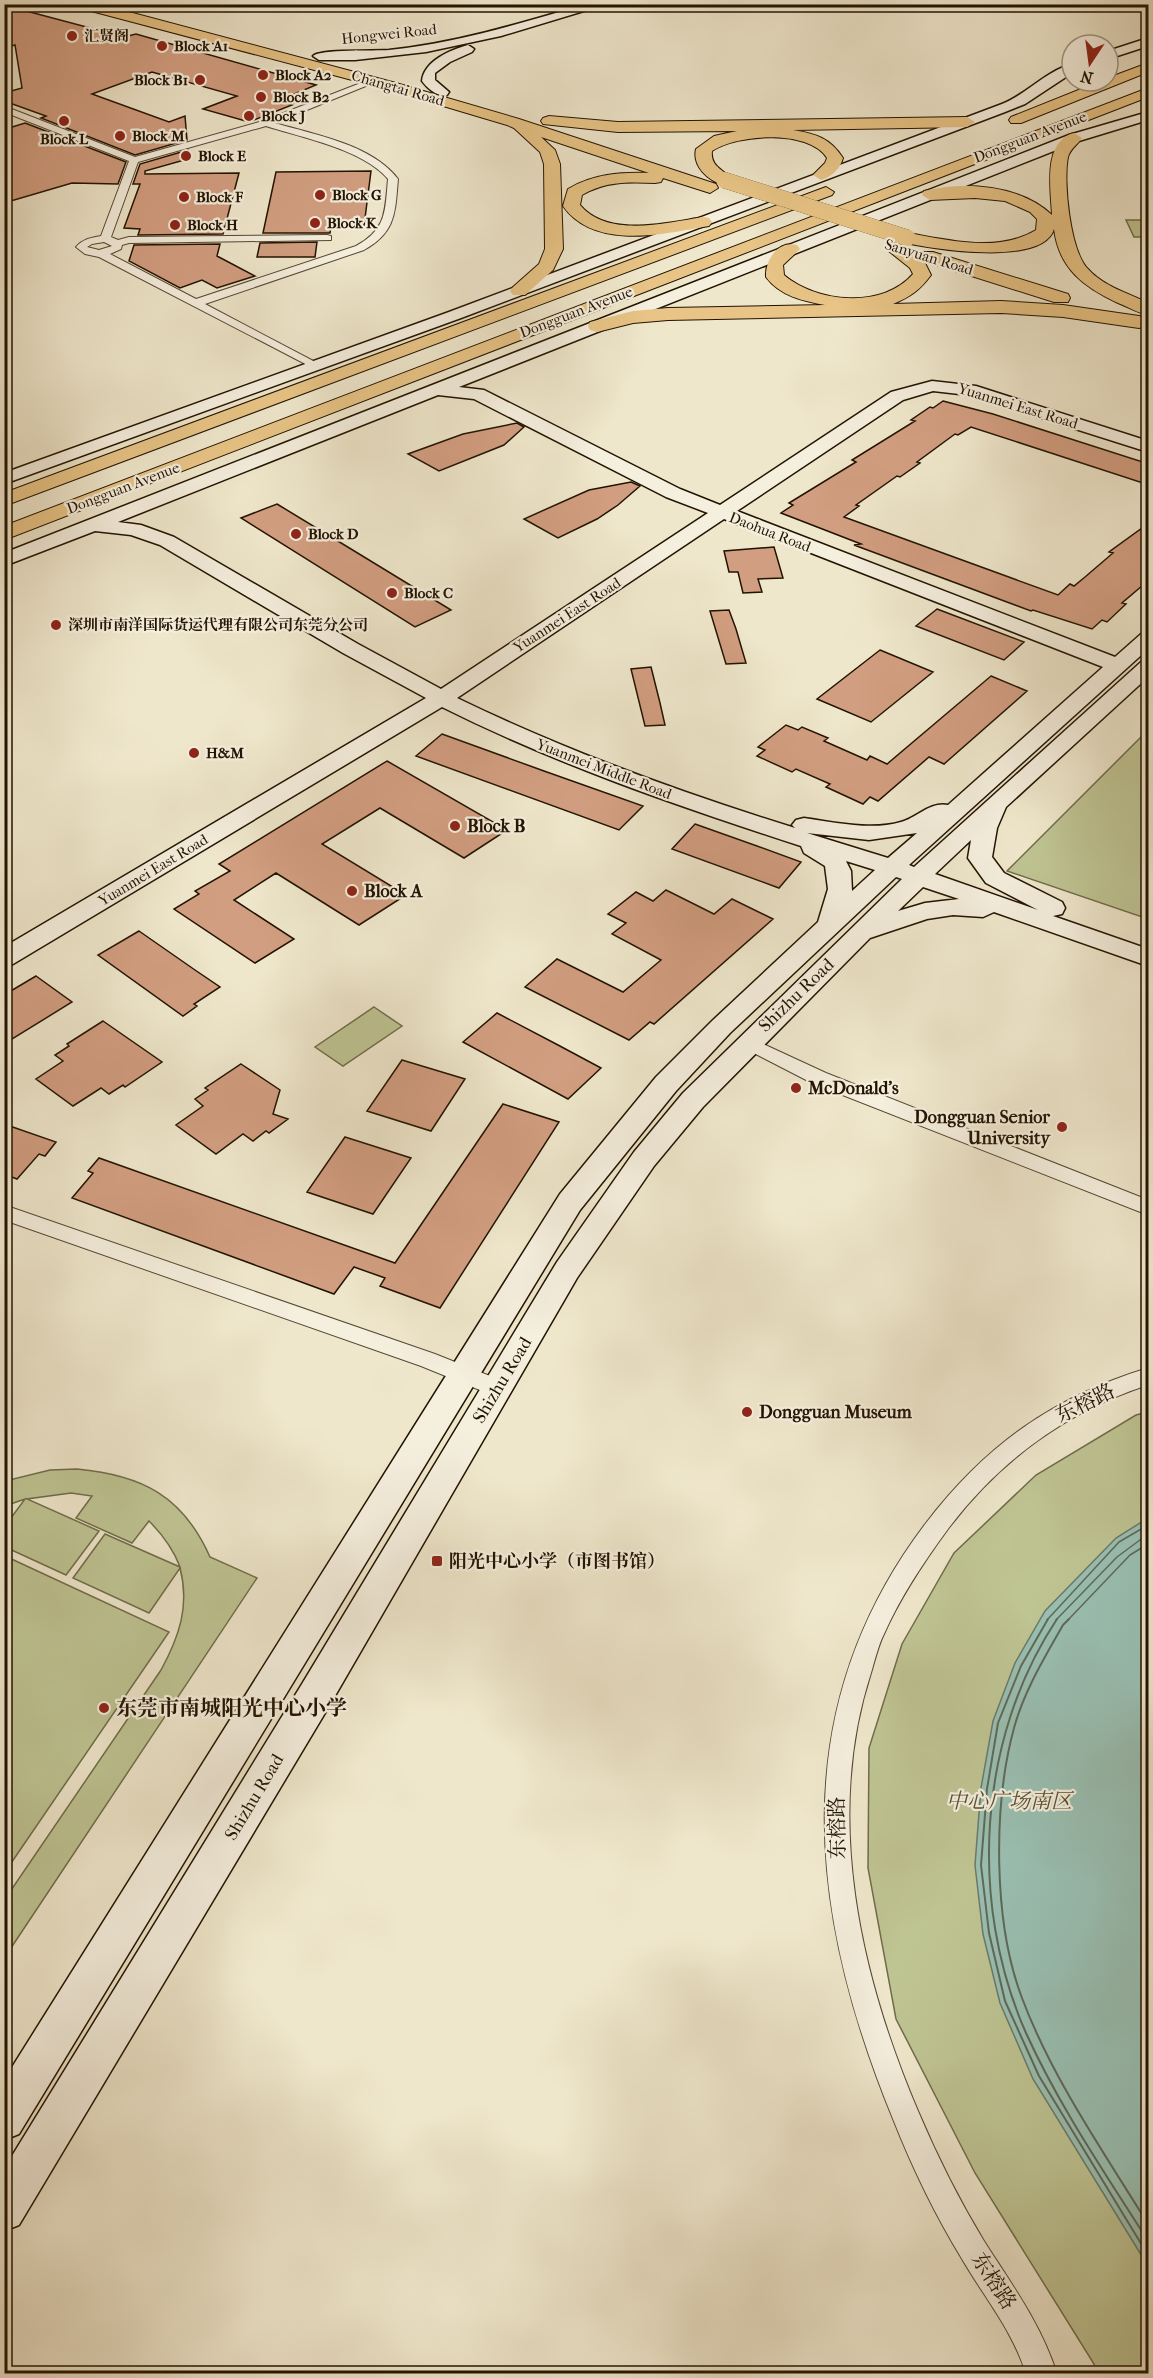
<svg xmlns="http://www.w3.org/2000/svg" width="1153" height="2378" viewBox="0 0 1153 2378" font-family="'IM FELL French Canon','Noto Serif SC',serif">
<rect width="100%" height="100%" fill="#efe7cc"/>
<filter id="stains"><feTurbulence type="fractalNoise" baseFrequency=".00333" numOctaves="4"/><feColorMatrix values="0 0 0 0 .2 0 0 0 0 .09 0 0 0 0 .02 0 0 0 .5 -.17"/></filter>
<radialGradient id="worn" r=".72"><stop offset=".6" stop-color="#630" stop-opacity="0"/><stop offset="1" stop-color="#630" stop-opacity=".3"/></radialGradient>
<path fill="#bfc493" stroke="#706c4a" stroke-width="1.5" d="M1126,220H1148V237H1134Z
M1148,730V919L1007,871Z
M374,1007L402,1026L343,1066L315,1047Z
M1148,1412V2373H1095L1094,2364L975,2173L896,2019L868,1868L869,1748L902,1644L954,1553L1036,1475L1136,1415Z
M77,1469C142,1475 183,1496 210,1557L257,1578L5,1957V1899L161,1670C179,1637 190,1606 180,1568L149,1613L73,1578L105,1534L180,1567C173,1548 163,1535 149,1521L132,1543L76,1518L92,1496L71,1493L27,1499L99,1531L66,1575L5,1547V1526L25,1499L5,1506V1481L50,1470Z
M5,1556L169,1632L5,1872Z"/>
<path fill="#9ac0b3" stroke="#6a7b6b" stroke-width="1.5" d="M1148,1518V2266L1033,2079L1000,2003L983,1934L975,1865L981,1788L993,1721L1015,1663L1045,1611L1116,1538Z"/>
<g fill="none" stroke-linecap="round" stroke-linejoin="round">
<path stroke="#5e6a5a" stroke-width="1.5" d="M1047,1620L1119,1542L1148,1525
M1056,1620L1117,1557L1148,1534
M1068,1620L1130,1555L1148,1544"/>
<path stroke="#5e6a5a" stroke-width="2" d="M1048,1619L1021,1666L998,1723L987,1789L981,1865L989,1933L1005,2001L1039,2076L1148,2255
M1057,1619C978,1738 968,1902 1026,2033C1059,2106 1105,2173 1148,2241
M1069,1619L1063,1625C1045,1657 1024,1691 1014,1728C993,1805 993,1922 1022,1998C1052,2078 1103,2151 1148,2224"/>
</g>
<path fill="#d29e81" stroke="#221300" stroke-width="1.5" d="M15,8L124,37L136,34L316,85L285,98L296,102L290,104L292,105L249,122L203,109L237,96L152,72L92,94L169,122L185,116L187,140L135,155L41,118L46,116L4,101V93L22,88L15,45L4,48V12Z
M25,123L126,162L118,184L72,183L4,203V135L9,128Z
M188,150V159L145,171V174L239,173L223,234L138,235L140,229L124,228L140,184H133L140,164Z
M371,171L364,226L331,227L330,233H263L276,172Z
M317,242L315,257H257L260,243Z
M220,244L217,256L255,276L217,288L202,280L180,288L129,261L134,245Z
M943,401L993,414L1149,464V485L971,427L958,435L955,434L917,462L920,463L900,477L897,476L856,505L859,506L844,517L1058,595L1070,584L1074,586L1085,577L1113,553L1109,552L1149,523V580L1122,603L1126,604L1107,622L1102,620L1092,629L1033,610L1031,611L854,545L861,544L781,513L793,505L789,503L856,462L852,460L915,421L911,420L930,407L933,408Z
M517,423L524,427L504,445L439,471L408,454L463,434Z
M631,482L640,486L618,505L597,519L558,538L524,519L589,490Z
M277,504L351,549L451,610L415,627L241,518Z
M774,547L783,578L758,579L762,592L743,593L738,572H729L724,551Z
M937,609L1024,642L1004,660L916,626Z
M729,610L736,629L746,663L726,664L710,611Z
M880,650L933,672L871,722L817,699Z
M651,667L660,703L665,725L645,726L631,669Z
M991,676L1027,691L944,764L929,757L878,801L870,797L863,804L826,787L830,784L796,769L792,772L757,756L765,750L758,747L786,725L798,730L802,727L828,738L824,741L867,760L870,756L887,764Z
M442,734L544,771L643,806L619,830L416,756Z
M387,761L507,830L464,858L380,808L322,844L406,895L359,925L276,873L234,900L294,939L255,963L174,909L199,894L195,891L230,871L219,864Z
M695,824L757,846L801,862L779,888L672,849Z
M666,890L714,914L732,899L773,919L654,1024L650,1022L629,1040L525,987L557,959L623,992L661,960L612,934L626,923L608,914L636,892L653,901Z
M139,931L195,970L220,987L194,1004L197,1006L183,1016L98,955Z
M36,976L72,1002L4,1044V995Z
M497,1013L558,1045L601,1068L568,1099L463,1042Z
M103,1021L162,1062L125,1087L123,1085L109,1094L101,1088L73,1106L36,1079L63,1061L55,1055L69,1046L67,1044Z
M402,1060L465,1079L431,1131L367,1111Z
M241,1064L280,1090L273,1114L288,1119L269,1133L266,1131L253,1141L243,1134L216,1154L176,1125L203,1106L195,1099L208,1090L205,1088Z
M503,1104L559,1122L440,1308L380,1286L385,1278L354,1267L334,1294L72,1198L93,1173L88,1171L99,1158L395,1263Z
M4,1124L56,1142L45,1156L39,1154L17,1179L4,1174Z
M345,1137L411,1158L373,1214L307,1192Z"/>
<g fill="none" stroke-linecap="round" stroke-linejoin="round">
<defs>
<path id="street" d="M4,4H11L4,7Z
M121,4H131L135,8L128,10Z
M371,79L378,81L275,123C315,135 371,144 398,179C395,213 396,232 364,250L205,304L319,364L321,366L315,369L99,257L85,254L76,247C83,239 90,238 101,236L129,161L4,112V106L135,157L263,121ZM266,126C303,138 362,149 388,179C385,211 387,229 356,246L196,299L110,254L121,249L122,245L129,243L331,240V236L327,235L129,237L118,240L111,237L138,162ZM104,242L112,246L99,250L87,247L92,244Z
M748,1037L826,1073L1148,1200V1215L812,1083L742,1047L739,1043L742,1039Z
M4,1205L435,1354L505,1382L508,1388L505,1394L497,1397L421,1366L4,1220Z
M1148,1368V1385C1067,1411 999,1461 948,1529C923,1563 901,1596 884,1634C878,1646 875,1660 871,1673C824,1817 860,1975 918,2111C937,2156 959,2200 984,2241C1012,2285 1041,2324 1057,2374H1026C1013,2331 984,2297 962,2259C935,2215 912,2167 893,2119C809,1914 784,1710 926,1523C986,1445 1053,1397 1148,1368Z"/>
<path id="secondary" d="M586,4H607L501,36L426,52L355,60H319L313,56C320,49 375,51 389,50C456,43 522,23 586,4Z
M1148,38V46L1108,59V51Z
M468,45L474,49L472,52L450,62L435,73V80L449,92L447,95C437,97 427,88 422,81C424,61 450,50 468,45Z
M1072,64V73L1025,104L1005,112L461,318L4,484V473L449,312L1002,104C1027,94 1046,71 1072,64Z
M1148,112V120L1079,141L459,387L484,390L680,489L720,505L891,392L932,381L976,386L1148,441V452L968,395L933,391L903,400L737,511L1115,657L1141,634L1148,632V649L909,865L914,867L1141,662L1148,660V677L1006,807L997,828L992,857L1004,873L1062,902L1065,908L1062,914L1053,916L1148,949V966L994,912L983,917L953,915L927,919L870,938L703,1107L654,1166L577,1278L328,1708L19,2225L4,2231V2169L302,1684L557,1262L634,1152L683,1093L902,879L896,877L730,1033L676,1091L580,1210L19,2134L4,2140V2080L560,1194L656,1077L712,1021L818,922L828,889L825,866L804,853L801,846C678,806 558,765 442,707L13,964L4,966V947L426,698L343,653L160,545L131,535L95,531L4,566V553L1069,135ZM438,395L474,399L666,497L708,513L441,689L358,644L174,537L141,525L118,522ZM724,519L1103,667L948,805C931,801 916,818 901,822C871,831 834,822 804,818L796,820L792,825L795,828C679,792 566,751 457,698ZM807,833L869,840L917,833L888,858ZM971,840L968,858L986,883L1038,910L935,874ZM846,861L875,870L852,891L851,871ZM923,887L959,899L925,903L898,911Z"/>
<path id="primary" d="M1148,63V72L1021,123H1011L1009,120L1011,117L1101,81H1108V78Z
M1148,88V97L4,540V526Z
M826,187L834,192L832,195L4,506V493Z"/>
<path id="highway" d="M74,4H99L396,83L519,119L716,184L718,188L710,193L663,178L661,182L655,183C629,182 605,181 582,195L580,205C608,238 665,223 703,217L709,218L712,222L709,226L703,227C659,235 593,249 563,206L568,189C593,174 620,172 649,173L541,137L555,150L560,164L563,249L553,270L525,295H513L510,291L513,287L539,264L545,249L544,164L540,152L514,128L507,125L386,89L76,7Z
M549,116L618,122L967,117L975,122L967,127L793,130C816,134 830,138 843,158C840,169 832,177 821,180L813,175L825,163L827,158C809,129 737,134 712,151C710,167 724,169 732,180L724,185C708,181 692,166 696,149L714,136L737,131L618,132L543,124L541,121L543,118Z
M1074,133L1082,138C1078,144 1070,149 1068,157C1063,181 1070,251 1088,269C1103,286 1128,293 1148,303V315C1138,313 1128,307 1118,303C1084,287 1059,269 1054,229C1043,267 930,249 902,242L899,238L902,234L908,233C949,240 998,253 1036,230L1037,219L1030,212L1005,201L975,198L930,200L922,195L924,191C964,181 1021,185 1052,215C1051,191 1042,141 1074,133Z
M894,243L900,244L919,258L921,252H933L1068,294L1070,298L1068,302H1054L924,261L931,275C920,290 910,297 893,304L1001,301L1063,305L1139,316L1146,318L1148,322L1146,326L1139,328L1063,317L1001,313L668,320L633,323L597,332L590,330L588,326L590,322L633,311L668,308L825,305C803,301 780,296 766,277C765,260 778,240 797,245L800,249L783,265L784,275C817,303 883,309 913,274L910,268L885,248L888,244Z"/>
</defs>
<use href="#street" stroke="#554833" stroke-width="2"/>
<use href="#secondary" stroke="#221300" stroke-width="3"/>
<use href="#primary" stroke="#221300" stroke-width="2"/>
<use href="#highway" stroke="#221300" stroke-width="2"/>
<use href="#street" fill="#f5efde" fill-rule="evenodd"/>
<use href="#secondary" fill="#f5efde" fill-rule="evenodd"/>
<use href="#primary" fill="#e8c486" fill-rule="evenodd"/>
<use href="#highway" fill="#e8c486" fill-rule="evenodd"/>
<defs>
<path id="highway-bridge" d="M724,180L908,238"/>
</defs>
<use href="#highway-bridge" stroke="#221300" stroke-width="16" stroke-linecap="butt"/>
<use href="#highway-bridge" stroke="#e8c486" stroke-width="16"/>
</g>
<g fill="#8f2418" stroke="#f5efde" stroke-width="2">
<circle cx="72" cy="36" r="6"/>
<circle cx="162" cy="46" r="6"/>
<circle cx="263" cy="75" r="6"/>
<circle cx="200" cy="80" r="6"/>
<circle cx="261" cy="97" r="6"/>
<circle cx="249" cy="116" r="6"/>
<circle cx="64" cy="121" r="6"/>
<circle cx="120" cy="136" r="6"/>
<circle cx="186" cy="156" r="6"/>
<circle cx="320" cy="195" r="6"/>
<circle cx="184" cy="197" r="6"/>
<circle cx="315" cy="223" r="6"/>
<circle cx="175" cy="225" r="6"/>
<circle cx="296" cy="534" r="6"/>
<circle cx="392" cy="593" r="6"/>
<circle cx="56" cy="625" r="6"/>
<circle cx="194" cy="753" r="6"/>
<circle cx="455" cy="826" r="6"/>
<circle cx="352" cy="891" r="6"/>
<circle cx="796" cy="1088" r="6"/>
<circle cx="1062" cy="1127" r="6"/>
<circle cx="747" cy="1412" r="6"/>
<rect x="431" y="1555" width="12" height="12" rx="3"/>
<circle cx="104" cy="1708" r="6"/>
</g>
<g text-anchor="middle" stroke-width="4.5" stroke-linejoin="round" paint-order="stroke">
<g font-size="15" fill="#221300" stroke="#f5efde">
<text transform="translate(389 34) rotate(-6)" y="5">Hongwei Road</text>
<text transform="translate(398 88) rotate(16)" y="5">Changtai Road</text>
<text transform="translate(1030 137) rotate(-21)" y="5">Dongguan Avenue</text>
<text transform="translate(929 257) rotate(17)" y="5">Sanyuan Road</text>
<text transform="translate(576 312) rotate(-21)" y="5">Dongguan Avenue</text>
<text transform="translate(1018 406) rotate(17)" y="5">Yuanmei East Road</text>
<text transform="translate(123 488) rotate(-21)" y="5">Dongguan Avenue</text>
<text transform="translate(770 532) rotate(21)" y="5">Daohua Road</text>
<text transform="translate(567 615) rotate(-33)" y="5">Yuanmei East Road</text>
<text transform="translate(604 769) rotate(21)" y="5">Yuanmei Middle Road</text>
<text transform="translate(153 870) rotate(-31)" y="5">Yuanmei East Road</text>
</g>
<g font-size="15" font-weight="bold" fill="#221300" stroke="#f5efde" text-anchor="start">
<text x="84" y="41">汇贤阁</text>
<text x="174" y="51">Block A1</text>
<text x="275" y="80">Block A2</text>
<text x="188" y="85" text-anchor="end">Block B1</text>
<text x="273" y="102">Block B2</text>
<text x="261" y="121">Block J</text>
<text x="132" y="141">Block M</text>
<text x="64" y="144" text-anchor="middle">Block L</text>
<text x="198" y="161">Block E</text>
<text x="332" y="200">Block G</text>
<text x="196" y="202">Block F</text>
<text x="327" y="228">Block K</text>
<text x="187" y="230">Block H</text>
<text x="308" y="539">Block D</text>
<text x="404" y="598">Block C</text>
<text x="68" y="630">深圳市南洋国际货运代理有限公司东莞分公司</text>
<text x="206" y="758">H&amp;M</text>
</g>
<g font-size="18" font-weight="bold" fill="#221300" stroke="#f5efde" text-anchor="start">
<text x="467" y="832">Block B</text>
<text x="364" y="897">Block A</text>
<text x="808" y="1094">McDonald's</text>
<text x="1050" y="1123" text-anchor="end">Dongguan Senior<tspan x="1050" dy="21">University</tspan></text>
<text x="759" y="1418">Dongguan Museum</text>
<text x="449" y="1567">阳光中心小学（市图书馆）</text>
</g>
<g font-size="18" fill="#221300" stroke="#f5efde">
<text transform="translate(796 995) rotate(-44)" y="6">Shizhu Road</text>
<text transform="translate(502 1380) rotate(-59)" y="6">Shizhu Road</text>
<text transform="translate(254 1797) rotate(-59)" y="6">Shizhu Road</text>
</g>
<g font-size="21" fill="#221300" stroke="#f5efde">
<text transform="translate(1085 1403) rotate(-26)" y="7">东榕路</text>
<text transform="translate(837 1828) rotate(-91)" y="7">东榕路</text>
<text transform="translate(994 2281) rotate(57)" y="7">东榕路</text>
</g>
<g font-size="21" font-weight="bold" fill="#221300" stroke="#f5efde" text-anchor="start">
<text x="116" y="1715">东莞市南城阳光中心小学</text>
</g>
<g font-size="21" font-style="italic" fill="#595133" stroke="#f5efde">
<text x="1009" y="1808">中心广场南区</text>
</g>
</g>
<rect width="1153" height="2378" fill="none" stroke="#efe7cc" stroke-width="24"/>
<rect x="6" y="6" width="1141" height="2366" fill="none" stroke="#221300" stroke-width="3"/>
<rect x="12" y="12" width="1129" height="2354" fill="none" stroke="#221300" stroke-width="1.5"/>
<g transform="translate(1090 63) rotate(193)"><circle r="28" fill="#f5efde" stroke="#a19785" stroke-width="1.5"/>
<path d="M0-4.5L10 22L0 15L-10 22Z" fill="#8f2418"/>
<text y="-9" font-size="16" font-weight="bold" text-anchor="middle" fill="#221300">N</text>
</g>
<rect width="100%" height="100%" filter="url(#stains)"/>
<rect width="100%" height="100%" fill="url(#worn)"/>
</svg>
